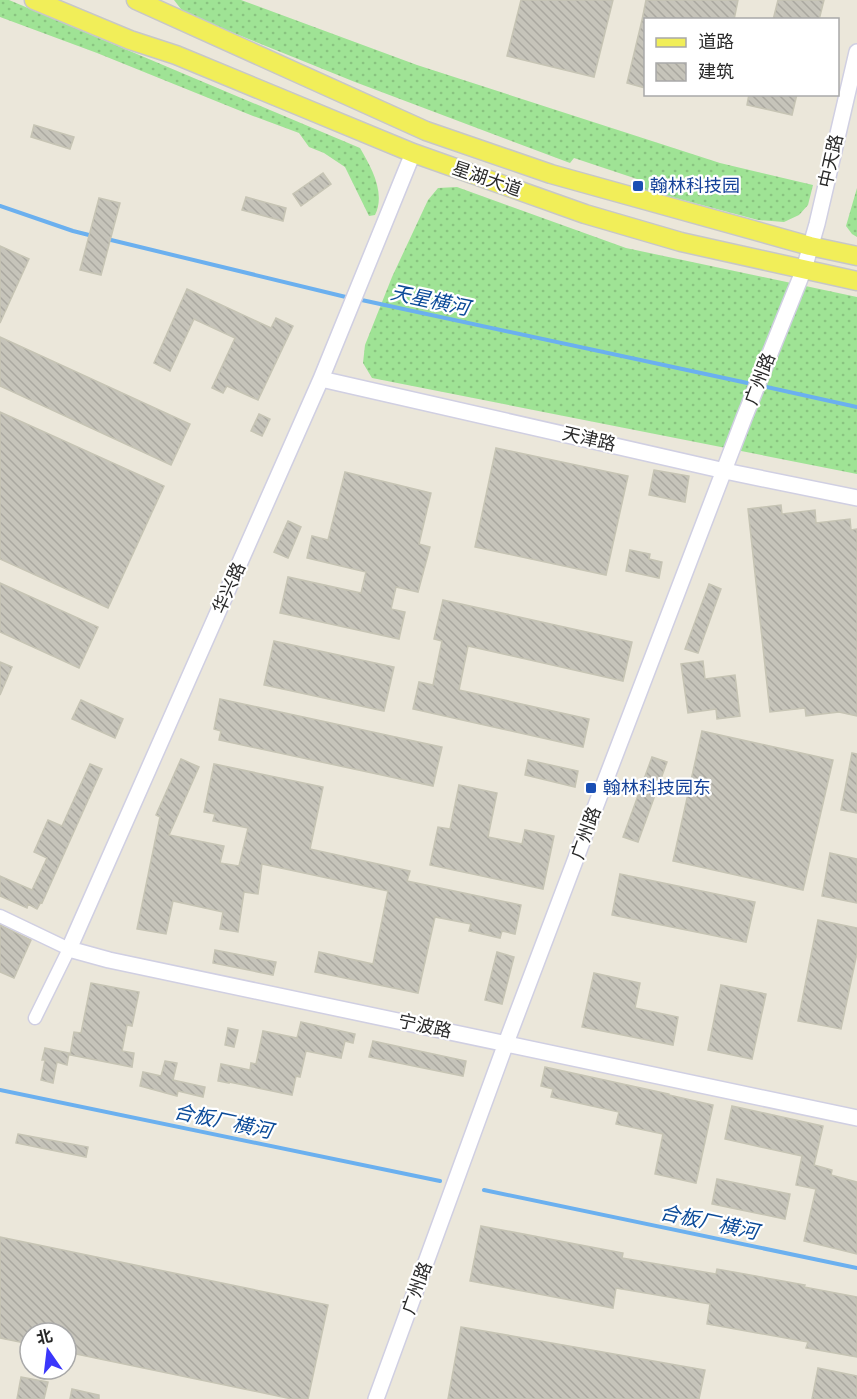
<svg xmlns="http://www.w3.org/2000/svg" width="857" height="1399" viewBox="0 0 857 1399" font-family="'Open Sans','Noto Sans SC',sans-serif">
<defs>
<pattern id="grass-dots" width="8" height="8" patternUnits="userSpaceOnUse" patternTransform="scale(1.5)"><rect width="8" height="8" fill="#9fe395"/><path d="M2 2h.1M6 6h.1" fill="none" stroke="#89c380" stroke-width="1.8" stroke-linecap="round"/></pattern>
<pattern id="building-back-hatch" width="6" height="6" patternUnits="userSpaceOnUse" patternTransform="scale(1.5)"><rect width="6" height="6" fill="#c6c4ba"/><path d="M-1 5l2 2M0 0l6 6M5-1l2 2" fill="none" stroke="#aaa8a0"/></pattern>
</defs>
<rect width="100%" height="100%" fill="#ebe7da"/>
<path fill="url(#grass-dots)" d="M0,0H9L360,148C371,167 386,193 375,215L369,216L345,167L324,153L309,147L299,133L253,116L97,53L0,17Z
M174,0H241L417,65L720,163L813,185L808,205L799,215L784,222L758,220L634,187L637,179L574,158L570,163L355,82L184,13Z
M457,187L626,248L857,297V474L372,378L363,363L365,345L392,277L428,200L438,188Z
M857,188V237L852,234L846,226Z"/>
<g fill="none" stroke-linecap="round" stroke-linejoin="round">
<path stroke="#6bb0ef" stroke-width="4" d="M0,206L73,231L93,236
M107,239L350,298
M357,299L752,384
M762,386L857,407
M0,1090L440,1181
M484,1190L857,1268"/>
</g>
<path fill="url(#building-back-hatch)" stroke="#c6c4b4" stroke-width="1.5" d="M521,0H613L594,77L507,56Z
M646,0H738L734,20H642Z
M778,0H824L819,20H773Z
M642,20H645V88L627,83Z
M749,94H797L792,115L747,105Z
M34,125L74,137L70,149L31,137Z
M323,173L331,184L301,206L293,194Z
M246,197L286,208L283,221L242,210Z
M99,198L120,203L101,275L80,270Z
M0,246L29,259L0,323Z
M187,289L271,328L276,318L293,326L258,400L227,386L223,393L212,388L235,338L194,319L170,371L154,363Z
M0,337L190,424L171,465L0,386Z
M0,412L164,486L108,608L0,559Z
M259,414L270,419L262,436L251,431Z
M496,448L628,476L606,575L475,547Z
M654,470L689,476L685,502L649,495Z
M345,472L431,493L419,544L430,547L418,592L396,587L391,609L405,612L399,639L280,613L288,577L361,593L366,572L307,558L312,536L328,540Z
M781,505L782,514L815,510L816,523L850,519L851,530L857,529V716L839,712L806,716L805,708L770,712L748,509Z
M288,521L301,527L288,558L274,552Z
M630,550L650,554L649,559L662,562L659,578L626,571Z
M0,583L98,627L79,668L0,632Z
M709,584L721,589L698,653L685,649Z
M443,600L632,642L623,681L468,646L459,690L589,719L583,747L413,709L419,682L433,685L442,641L434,639Z
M274,641L394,667L384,711L264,685Z
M703,661L705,679L735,675L740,716L717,719L716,709L688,713L681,664Z
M0,662L12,667L0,695Z
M220,699L442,747L433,786L219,740L221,731L214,729Z
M81,700L123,719L115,738L72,719Z
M702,731L833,760L803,890L673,861Z
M852,753L857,754V813L841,810Z
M652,757L667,762L638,842L623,837Z
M181,759L199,767L169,835L224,846L220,863L239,866L248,828L213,821L215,814L204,812L214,764L323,787L310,849L410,871L407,881L521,905L515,934L502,931L500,938L469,931L471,924L435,917L418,993L315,972L319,952L373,964L388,891L262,864L258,894L244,892L238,932L220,929L223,912L173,901L166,934L137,929L160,817L156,815Z
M528,760L578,771L575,787L525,775Z
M90,764L102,769L42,903L41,902L37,909L28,904L27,908L0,896V876L32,890L47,858L34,852L48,820L62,826Z
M459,785L497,793L488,837L522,844L525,830L554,836L543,889L430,865L438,827L450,829Z
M830,853L857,859V903L822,896Z
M620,874L755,902L746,942L612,915Z
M818,920L857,928V953L841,1029L798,1021Z
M0,925L31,940L14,978L0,972Z
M215,950L276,962L273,975L213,963Z
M497,952L514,957L502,1004L485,1000Z
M594,973L640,983L635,1008L678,1017L673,1045L582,1027Z
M91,983L139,992L132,1026L127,1025L122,1051L134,1053L132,1067L70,1055L74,1032L81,1033Z
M721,985L766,994L752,1059L708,1050Z
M301,1022L355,1034L353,1043L345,1041L341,1058L306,1051L300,1077L296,1076L292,1095L229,1082V1083L218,1081L221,1064L250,1070L251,1063L256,1064L263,1031L297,1038Z
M228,1028L238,1030L234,1047L225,1045Z
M373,1041L466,1061L463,1076L369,1057Z
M45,1048L69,1053L67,1065L57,1062L53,1083L41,1080L45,1060H42Z
M165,1061L177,1063L173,1080L205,1087L203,1097L178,1091L177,1096L140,1086L143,1072L161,1076Z
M545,1067L669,1094V1095L713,1105L696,1183L655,1174L663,1134L616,1124L619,1112L551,1097L553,1089L541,1086Z
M732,1106L823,1126L814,1165L832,1170L831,1175L857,1182V1254L804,1241L816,1189L796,1185L802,1156L725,1139Z
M18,1134L88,1147L86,1157L16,1143Z
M717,1179L790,1194L785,1219L712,1204Z
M481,1226L623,1253L622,1258L716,1274L717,1269L805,1285L804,1287L857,1297V1357L806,1348L808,1342L707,1324L710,1304L616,1288L613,1308L470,1281Z
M0,1237L328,1305L308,1399H292L66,1352V1333H30V1344L0,1338Z
M461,1327L705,1370L699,1399H448Z
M818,1368L857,1376V1399H812Z
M21,1377L48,1382L44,1399H17Z
M72,1389L99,1395V1399H70Z"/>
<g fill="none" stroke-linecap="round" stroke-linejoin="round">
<defs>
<path id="minor" d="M0,916L69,949L35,1018"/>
<path id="tertiary" d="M413,153L321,379L69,949L109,960L857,1118
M321,379L725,471L857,498
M376,1399L506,1043L601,792L744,418L804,269L817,224L857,52"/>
<path id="primary" d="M34,0L130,40L176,55L413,153L585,214L681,242L857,281
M136,0L426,131L551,174L810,246L857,256"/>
</defs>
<use href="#minor" stroke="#d0cfe2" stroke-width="15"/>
<use href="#tertiary" stroke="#d0cfe2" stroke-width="18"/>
<use href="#primary" stroke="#c7c7c7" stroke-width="21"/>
<use href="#minor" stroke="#fff" stroke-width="12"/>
<use href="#tertiary" stroke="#fff" stroke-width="15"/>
<use href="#primary" stroke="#f1ee59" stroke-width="18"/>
</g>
<g fill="#1a4fb4" stroke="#fff" stroke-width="2">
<rect x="632" y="180" width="12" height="12" rx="3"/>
<rect x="585" y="782" width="12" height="12" rx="3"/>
</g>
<g text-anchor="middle" stroke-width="4.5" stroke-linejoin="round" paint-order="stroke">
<g font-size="18" fill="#292929" stroke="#fff">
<text transform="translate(831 161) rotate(-77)" y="6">中天路</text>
<text transform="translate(487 179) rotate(19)" y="6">星湖大道</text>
<text transform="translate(760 379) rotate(-69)" y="6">广州路</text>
<text transform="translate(589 439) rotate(13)" y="6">天津路</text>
<text transform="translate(229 588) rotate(-66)" y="6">华兴路</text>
<text transform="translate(586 833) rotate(-70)" y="6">广州路</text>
<text transform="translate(425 1026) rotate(12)" y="6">宁波路</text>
<text transform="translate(417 1288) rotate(-70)" y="6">广州路</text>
</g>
<g font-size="18" fill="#164399" stroke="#fff" text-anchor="start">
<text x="650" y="192">翰林科技园</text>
<text x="603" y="794">翰林科技园东</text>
</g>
<g font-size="20" font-style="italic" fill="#0c4b99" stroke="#fff">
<text transform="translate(430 300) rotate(12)" y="7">天星横河</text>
<text transform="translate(223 1121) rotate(12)" y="7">合板厂横河</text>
<text transform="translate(709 1222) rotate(12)" y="7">合板厂横河</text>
</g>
</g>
<rect x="644" y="18" width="195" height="78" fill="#ffffff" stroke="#a9a9a9" stroke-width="1.5"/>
<rect x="656" y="38" width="30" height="9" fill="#f1ee59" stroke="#a9a9a9" stroke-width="1.5"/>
<text x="698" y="48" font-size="18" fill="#292929">道路</text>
<rect x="656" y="63" width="30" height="18" fill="url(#building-back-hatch)" stroke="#a9a9a9" stroke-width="1.5"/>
<text x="698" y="78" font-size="18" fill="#292929">建筑</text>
<g transform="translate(48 1351) rotate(346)"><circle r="28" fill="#ffffff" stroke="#a9a9a9" stroke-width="1.5"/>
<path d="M0-4.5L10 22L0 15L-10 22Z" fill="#3b37fb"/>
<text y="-9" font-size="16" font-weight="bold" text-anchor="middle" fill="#292929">北</text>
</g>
</svg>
